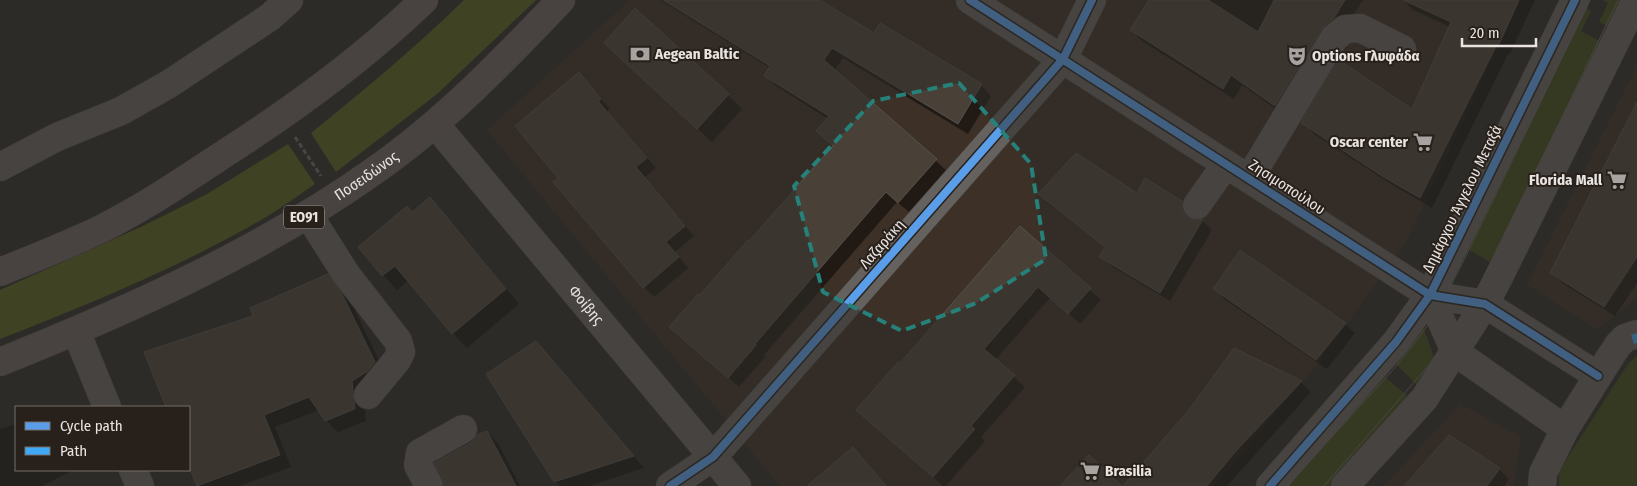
<svg xmlns="http://www.w3.org/2000/svg" width="1637" height="486" viewBox="0 0 1637 486" font-family="'Fira Sans Condensed',sans-serif">
<rect width="100%" height="100%" fill="#2e2b28"/>
<path fill="#3c3027" d="M630,0H1520L1406,242L1316,366L1214,486H780L487,130Z
M1637,66V300L1633,301L1597,329L1527,285Z
M1460,404L1521,437L1513,486H1384Z"/>
<path fill="#42491c" d="M1603,0H1623L1611,28L1599,22L1608,3Z
M1582,6L1591,11L1581,31L1603,43L1494,264L1462,246Z
M1421,321L1436,363L1417,385L1392,360Z
M1637,356V486H1559V471L1564,463L1628,364Z
M1381,374L1409,397L1329,486H1281Z"/>
<path fill="#55601f" d="M464,0H536L437,94L336,172L311,133C364,90 415,48 464,0Z
M288,144L315,184C297,196 280,209 261,220C178,268 89,304 0,339V290L143,226L207,194Z"/>
<path fill="#0007" d="M660,0H817L874,35L981,85L991,96L968,134L843,58L834,71L946,170L909,212L897,202L764,355L766,356L739,387L681,337L700,297L834,147L817,131L828,119L776,86L765,76L770,68Z
M1151,0H1363L1286,116L1242,85L1234,99L1142,41L1132,30Z
M1403,0H1535L1510,54H1508L1432,208L1394,186L1314,134L1303,123L1413,111L1450,27L1413,10Z
M620,57L728,95L742,109L712,142Z
M579,74L610,109L607,111L656,168L644,178L694,236L675,252L688,268L654,297L644,287L560,178Z
M1637,104V283L1615,316L1562,283L1552,273Z
M1039,194L1137,195L1182,202L1192,212V221H1203L1212,230L1170,301L1111,266L1101,257L1106,248L1049,204Z
M430,199L444,214L519,304L467,348L453,333L409,280L397,290L383,275L360,247L413,213Z
M1020,228L1101,300L1080,324L1050,298L995,360L1025,387L981,437L985,441L946,486H943L869,421L900,365Z
M327,276L339,288L354,308L386,375L363,393L366,421L338,432L326,420L319,410L275,427L291,467L240,486H198L189,462V407H167L146,353L255,317Z
M1215,289L1345,324L1355,333L1327,369L1224,299Z
M536,343L548,355L644,468L589,486H560L555,481Z
M1301,382L1311,392L1227,486H1125Z
M16,424V470H73L42,486H0V429Z
M487,432L498,443L520,486H446L471,444Z
M1499,469L1509,479L1504,486H1406Z"/>
<path fill="#494037" stroke="#54524e" d="M663,0H820L874,33L880,23L982,84L958,124L832,48L824,60L937,159L898,203L886,192L755,344L756,345L728,378L669,327L698,294L700,295L748,240L749,241L833,146L816,131L829,116L764,76L770,66Z
M1149,0H1208L1258,32L1274,0H1345L1334,18L1321,30L1275,106L1231,75L1223,89L1130,30Z
M1403,0H1519L1499,44H1497L1420,198L1382,176L1301,123L1339,60L1412,109L1451,22Z
M635,8L729,94L697,129L604,43Z
M579,72L601,99L598,101L647,158L636,167L685,226L666,242L679,257L643,288L553,182L558,178L515,126Z
M1637,102V257L1604,307L1550,273Z
M1076,153L1137,193L1145,178L1182,201L1183,211L1188,217L1195,220L1203,219L1160,293L1099,257L1105,247L1038,194Z
M430,197L506,289L452,334L395,266L382,276L358,247L407,206L412,212Z
M1020,226L1091,288L1068,314L1038,287L984,349L1015,375L971,426L975,429L933,477L856,410L898,362L900,363Z
M1240,250L1346,323L1316,360L1213,289Z
M328,274L342,294L375,362L368,371L352,381L355,409L325,421L309,397L264,415L280,455L197,486L189,466V407H166L144,352L253,316L250,308Z
M536,341L634,456L554,482L486,374Z
M1234,348L1302,381L1235,452L1207,486H1123L1188,411Z
M487,431L516,486H445L443,479L434,463L471,443L477,435Z
M1449,435L1500,468L1487,486H1404Z
M853,447L886,486H807Z
M1089,455L1122,486H1060Z"/>
<g fill="none" stroke-linecap="round" stroke-linejoin="round">
<defs>
<g id="minor">
<path d="M970,0L1430,295L1485,304L1598,376"/>
<path id="s1" d="M435,124L737,486"/>
<path d="M0,167L57,137L121,111L169,84L270,17L289,0"/>
<path d="M1249,179L1334,38L1345,29L1360,28L1402,49"/>
<path d="M1197,205L1226,164"/>
<path d="M308,214L346,274L398,341L401,352L397,360L368,395"/>
<path d="M1430,295L1455,352L1565,429"/>
<path d="M76,331L107,407"/>
<path d="M133,470L140,486"/>
<path d="M429,486L418,465L420,453L463,429"/>
<path d="M670,486L713,457L1063,59L1092,0"/>
<path d="M1270,486L1396,342L1430,295L1575,0"/>
<path d="M1345,486L1424,399L1485,304L1499,277L1636,0"/>
<path d="M1542,486L1543,473L1565,429L1598,376L1618,345L1625,338L1637,334"/>
</g>
<g id="highway">
<path d="M0,272C34,258 68,245 101,229C145,207 186,179 227,152C297,107 364,58 424,0"/>
<path id="s2" d="M0,362C129,310 260,252 374,171C443,123 503,61 561,0"/>
</g>
</defs>
<use href="#minor" stroke="#484642" stroke-width="29"/>
<use href="#highway" stroke="#484642" stroke-width="29"/>
<path stroke="#696664" stroke-width="3" stroke-dasharray="5 2.5" stroke-linecap="butt" d="M295,137L321,176"/>
<use href="#minor" stroke="#64615e" stroke-width="28"/>
<use href="#highway" stroke="#69605f" stroke-width="28"/>
<path stroke="#6a6664" stroke-width="1" d="M1287,486L1392,371L1420,336L1437,312L1465,258L1590,0
M1324,486L1429,365L1471,302L1568,105L1618,0"/>
<path stroke="#3fa9f5" stroke-width="6" stroke-dasharray="12 6" stroke-linecap="butt" d="M1634,334L1637,343"/>
<defs>
<path id="cycleway" d="M970,0L1430,295L1485,304L1598,376
M670,486L713,457L1063,59L1092,0
M1270,486L1396,342L1430,295L1575,0"/>
</defs>
<use href="#cycleway" stroke="#28201b" stroke-width="11"/>
<use href="#cycleway" stroke="#5a9eea" stroke-width="8"/>
</g>
<path d="M0 0H1637V486H0ZM959,83L1031,164L1046,259L976,303L902,331L823,292L794,186L873,101Z" fill="#2e2b28" fill-opacity=".55" fill-rule="evenodd"/>
<path fill="none" stroke="#258179" stroke-width="4" stroke-dasharray="10 6" stroke-linejoin="round" d="M959,83L1031,164L1046,259L976,303L902,331L823,292L794,186L873,101Z"/>
<defs>
<symbol id="bank-bare" viewBox="-9 -9 18 18"><path d="M-6-4H6V4H-6ZM0-2.3a2.3 2.3 0 1 0 0 4.6a2.3 2.3 0 1 0 0-4.6Z" fill="#a8a3a0" stroke="#28201b" stroke-width="2.5" paint-order="stroke"/></symbol>
<symbol id="theatre-bare" viewBox="-9 -9 18 18"><path d="M-5-5.5Q0-4 5-5.5V0Q5 5 0 6Q-5 5-5 0ZM-3.3-2.5H-1v1.5H-3.3ZM1-2.5H3.3v1.5H1ZM-2.8 1Q0 5.5 2.8 1Z" fill="#a8a3a0" stroke="#28201b" stroke-width="2.5" paint-order="stroke"/></symbol>
<symbol id="supermarket-bare" viewBox="-9 -9 18 18"><path d="M-6-5.5h2.5l.6 2H6L4.5 2H-2.5L-4.4-4H-6ZM-1.5 3.2a1.3 1.3 0 1 0 .1 0ZM3 3.2a1.3 1.3 0 1 0 .1 0Z" fill="#a8a3a0" stroke="#28201b" stroke-width="2.5" paint-order="stroke"/></symbol>
</defs>
<g fill-rule="evenodd">
<use href="#bank-bare" x="626" y="40" width="28" height="28"/>
<use href="#theatre-bare" x="1283" y="42" width="28" height="28"/>
<use href="#supermarket-bare" x="1409" y="128" width="28" height="28"/>
<use href="#supermarket-bare" x="1603" y="166" width="28" height="28"/>
<use href="#supermarket-bare" x="1076" y="457" width="28" height="28"/>
</g>
<g text-anchor="middle" stroke-width="4" stroke-linejoin="round" paint-order="stroke">
<rect fill="#28201b" stroke="#afa9a5" stroke-width="1" x="284" y="205.5" width="40" height="23" rx="4"/>
<g font-size="14" font-weight="bold" fill="#e9e4e0">
<text x="304" y="222">ΕΟ91</text>
</g>
<g font-size="15" font-weight="bold" fill="#e9e4e0" stroke="#28201b" text-anchor="start">
<text x="655" y="59">Aegean Baltic</text>
<text x="1312" y="61">Options Γλυφάδα</text>
<text x="1408" y="147" text-anchor="end">Oscar center</text>
<text x="1602" y="185" text-anchor="end">Florida Mall</text>
<text x="1105" y="476">Brasilia</text>
</g>
<g font-size="15" fill="#e9e4e0" stroke="#28201b">
<text dy="5" stroke="none"><textPath href="#s2" startOffset="412">Ποσειδώνος</textPath></text>
<text transform="translate(1287 187) rotate(33)" y="5">Ζησιμοπούλου</text>
<text transform="translate(1462 199) rotate(-64)" y="5">Δημάρχου Άγγελου Μεταξά</text>
<text transform="translate(882 244) rotate(-49)" y="5">Λαζαράκη</text>
<text dy="5" stroke="none"><textPath href="#s1" startOffset="236">Φοίβης</textPath></text>
</g>
</g>
<rect x="15" y="406" width="175" height="65" fill="#28201b" stroke="#756e6a"/>
<rect x="25" y="422" width="25" height="8" fill="#5a9eea" stroke="#756e6a"/>
<text x="60" y="431" font-size="15" fill="#e9e4e0">Cycle path</text>
<rect x="25" y="447" width="25" height="8" fill="#3fa9f5" stroke="#756e6a"/>
<text x="60" y="456" font-size="15" fill="#e9e4e0">Path</text>
<path d="M1462 38v8h74v-8" fill="none" stroke="#e9e4e0" stroke-width="2.5"/>
<text x="1470" y="38" font-size="15" fill="#e9e4e0" stroke="#28201b" stroke-width="4" paint-order="stroke">20 m</text>
</svg>
